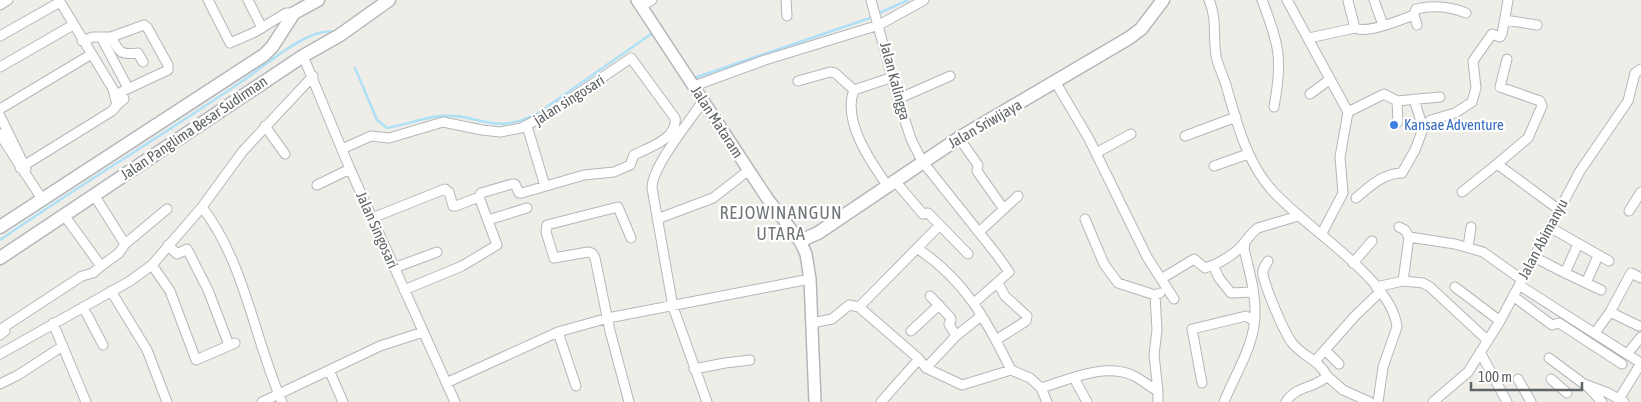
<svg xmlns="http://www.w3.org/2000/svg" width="1641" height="402" viewBox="0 0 1641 402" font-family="'Asap Condensed',sans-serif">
<rect width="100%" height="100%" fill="#efede7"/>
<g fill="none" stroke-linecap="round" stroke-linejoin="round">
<path stroke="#aee0f8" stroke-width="2.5" d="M877,14L908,0
M355,68L377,120L387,128C405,125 422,118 440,116C482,113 492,137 538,113L654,32
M694,78L873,17
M0,240C82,183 169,132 251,75C269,62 311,27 333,32"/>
<defs>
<path id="minor" d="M208,0L230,43L255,32L286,13H294
M248,0L262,28
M786,0L787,16
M871,0L898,99L911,139L922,161L997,255L1009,272L974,303
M1209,0C1217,18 1213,37 1216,56C1218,66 1223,75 1226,85C1236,120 1246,161 1271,189C1302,226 1392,278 1397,327L1383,367L1378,402
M1262,0C1279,45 1283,58 1274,107
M1287,0L1348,112L1340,157L1343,193L1322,233
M1374,0L1383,25
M1348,1L1355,28
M0,5L8,0
M641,6L652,0
M1414,15L1417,25
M1505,20L1537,25
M0,36L60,2
M101,37L128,88
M111,37C120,53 120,55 138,53L143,62
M1309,38L1355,28C1368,34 1400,20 1414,15L1416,9C1434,5 1449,6 1466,13
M82,41L93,37H111L144,25L147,27L168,65V70L121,92L124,99L117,105
M303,56L350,169L455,402
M0,67L73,25
M798,81L830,72L835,73L854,90L893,77
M1056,83L1089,139L1147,257L1174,299
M694,86L765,60L879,25L924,0
M854,90C842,120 870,161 887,185
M1310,94L1329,80
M898,99L950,76
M1414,99L1423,128
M703,101C690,121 652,166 652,188L673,307L707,402
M1397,101L1440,97
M0,109L90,55
M1348,112L1384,94L1397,101L1398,122
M0,116L26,169
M265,126L285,154
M527,126L545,186
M0,134C13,156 28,177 42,199
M1185,136L1236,117
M959,138L978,165L977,171L1003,208
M342,149L371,136L389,138L443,122L482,130L500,132L521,128L548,114L631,58L675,118C678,139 647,148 634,155L630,165L614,172L584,175L522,193H519L515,184H512L481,193L479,197L456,206H453L449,192L445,189L372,218
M1096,153L1131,134
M1497,164L1528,138L1542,106L1540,101L1500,87L1507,59
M1214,166L1248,154
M20,168L112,111L117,105L113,89L59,0
M894,180L923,214L928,213L968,254
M317,185L350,169
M1462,192L1497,164L1558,209
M94,195L125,244
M1356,198C1370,186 1384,173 1402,173L1415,150L1424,126L1431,120L1455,113L1472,102L1476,88L1473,61L1492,34L1500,37L1502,34L1508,0
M202,207C245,263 254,338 282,402
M1629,211L1641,192
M64,215L101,266L119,253L125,244L167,209
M657,219L713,198L749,170
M1085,219L1104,264L1118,283L1155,295
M488,220L527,208
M939,226L859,307L919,359L926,368L962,385L1011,370L1030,378L1041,388L1047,402
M1551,228L1609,261
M979,232L1018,196
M1409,237L1455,244L1483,252L1521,279
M1578,244L1565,273L1601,290
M168,245L177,254L187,249L208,290L229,345
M1468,247L1471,227
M918,249C965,280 987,321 1011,370
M1534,257L1565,273
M1268,261C1265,266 1262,269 1263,275C1266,289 1284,333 1293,344C1304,357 1319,360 1327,376C1315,389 1296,385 1286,402
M1353,263L1372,241
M152,265L170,291L196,360L235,343
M1213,265L1219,278L1231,293L1253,292
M394,268L437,252
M1161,279L1194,259L1205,268C1219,264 1237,253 1245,242C1250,236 1252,232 1258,228L1298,216
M1403,281L1423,283L1430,287L1486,339
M1586,283L1598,256
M1519,285L1641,363
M1376,287L1403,281L1409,237L1405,230L1399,227
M1455,287L1500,321
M404,290L462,266L497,245L479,197
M111,291L147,350L167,402
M930,296L950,317L951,320L949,324L956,336
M1513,296L1552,325L1559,323L1622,364
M83,307L103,345
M1610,312L1639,326
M53,323L86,402
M812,323L832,319L849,305L859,307
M911,331L939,305
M558,332L576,386
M1595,333L1610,312L1631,273L1641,278
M0,335L5,331L4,327L82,276L93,273L101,266
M996,340L1026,321L1027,316L1005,296L998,283
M1326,351L1339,364
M1480,352L1507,402
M0,354L130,281L152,265L202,207L243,151L313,76
M1627,354L1641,337
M1549,358L1584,384L1608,393L1624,402
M1316,360L1355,316L1380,292
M926,368L956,336L981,316
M694,369L725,363L750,360
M329,370L343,402
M1327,376L1343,390L1370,402
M1074,378L1087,402
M1518,379L1531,402
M1551,379L1567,393
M446,383L558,332L608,318L810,279
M1202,383L1192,329L1246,316L1254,321
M0,384L18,375L63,346
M1587,386L1602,402
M1041,388C1068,380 1103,363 1132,375C1141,379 1150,387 1158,391V402
M1158,391L1154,355L1157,330L1155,295L1160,293
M1619,399L1641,363
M262,402L380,346L423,332
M629,402L610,331L595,258L592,253L588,252L554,258L546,232L547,225L618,207L631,238
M881,402L919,359
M1224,402C1234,377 1250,352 1254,326C1258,300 1250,274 1244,249L1245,243
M1433,402L1468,372L1500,321L1580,171L1628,101L1635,73L1641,69"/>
<path id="tertiary" d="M637,0L767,198L800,241L806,254L810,279L815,402"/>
<path id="secondary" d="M0,227L264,55L272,47L294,13L318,0
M800,241L818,233L959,138L1129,38L1141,29L1163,0
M0,258L303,56L340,35L389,0"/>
</defs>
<use href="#minor" stroke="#b4b7ba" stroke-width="11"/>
<use href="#tertiary" stroke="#b4b7ba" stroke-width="14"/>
<use href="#secondary" stroke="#b3b7ba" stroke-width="15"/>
<use href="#minor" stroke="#fff" stroke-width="9"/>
<use href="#tertiary" stroke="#fff" stroke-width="11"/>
<use href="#secondary" stroke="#fff" stroke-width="12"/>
</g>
<circle fill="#3f7fe0" stroke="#fff" stroke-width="2" cx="1394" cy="125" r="5"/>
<g text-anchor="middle" stroke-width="4.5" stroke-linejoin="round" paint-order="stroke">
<g font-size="15" fill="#5e6366" stroke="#fff">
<text transform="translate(895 81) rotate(75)" y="5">Jalan Kalingga</text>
<text transform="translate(569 100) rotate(-32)" y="5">jalan singosari</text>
<text transform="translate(717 122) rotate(57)" y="5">Jalan Mataram</text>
<text transform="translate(985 124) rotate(-30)" y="5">Jalan Sriwijaya</text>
<text transform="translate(194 128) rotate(-34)" y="5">Jalan Panglima Besar Sudirman</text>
<text transform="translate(377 230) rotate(66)" y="5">Jalan Singosari</text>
<text transform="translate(1543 239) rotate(-62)" y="5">Jalan Abimanyu</text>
</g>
<g font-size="15" fill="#366cbe" stroke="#fff" text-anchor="start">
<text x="1404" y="130">Kansae Adventure</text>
</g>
<g font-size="18" letter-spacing="1" fill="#707578" stroke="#fff">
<text x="781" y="219">REJOWINANGUN<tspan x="781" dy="21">UTARA</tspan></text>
</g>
</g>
<path d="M1471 382v8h111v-8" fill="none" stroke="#5e6366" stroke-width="2.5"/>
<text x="1478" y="382" font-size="15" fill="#5e6366" stroke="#ffffff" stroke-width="4" paint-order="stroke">100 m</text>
</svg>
